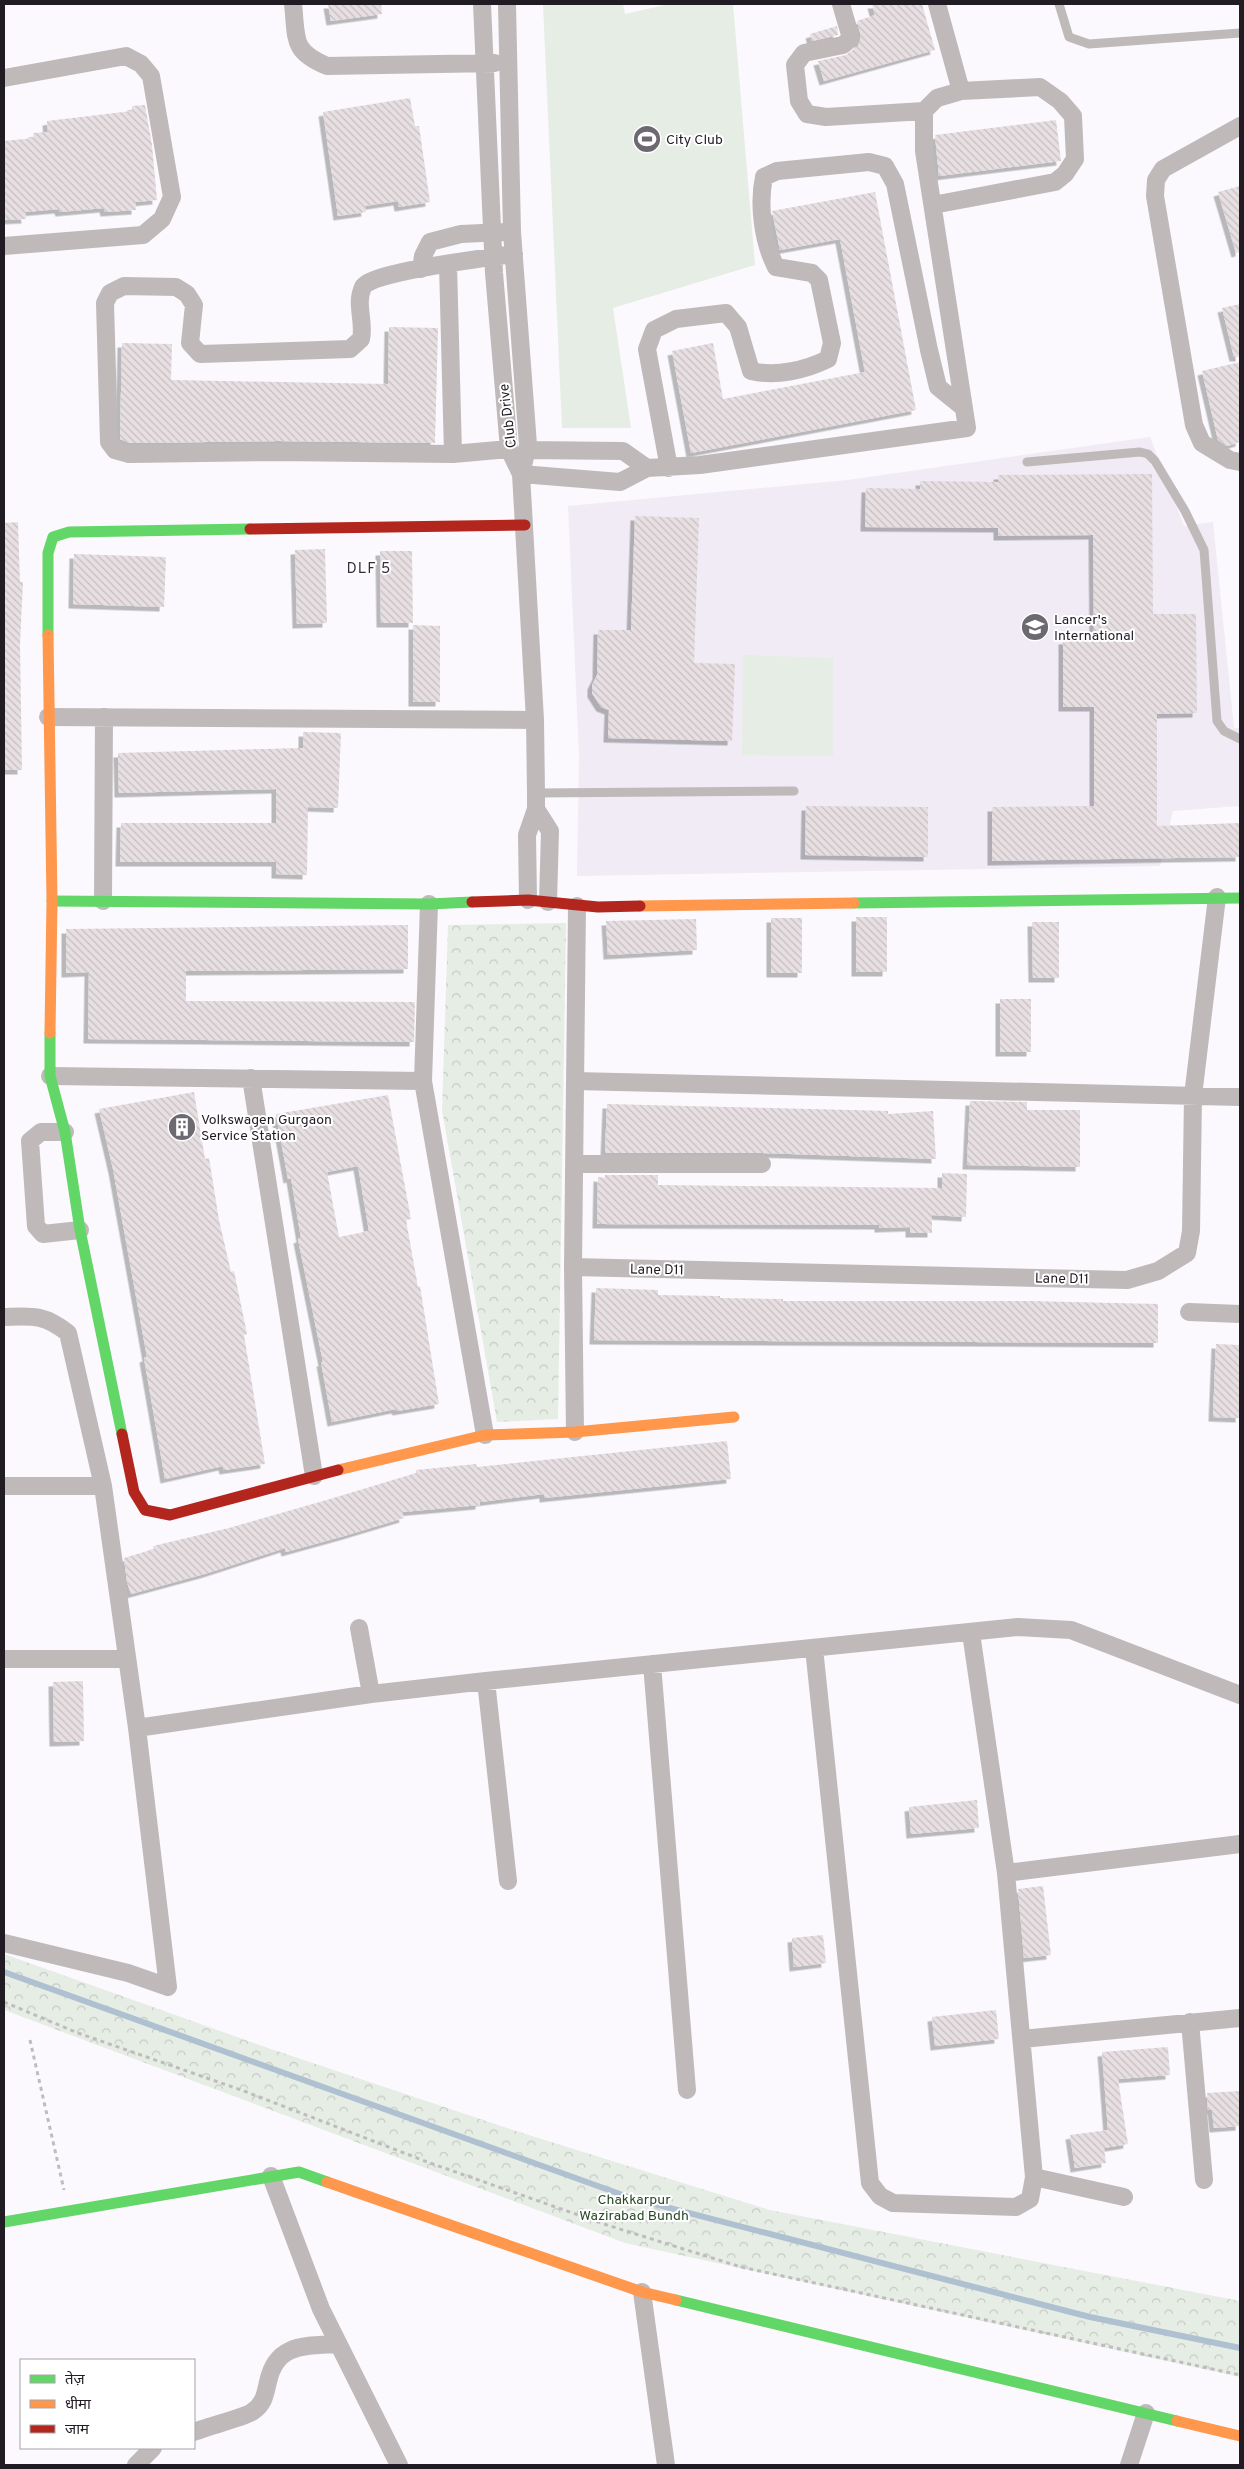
<svg xmlns="http://www.w3.org/2000/svg" width="1244" height="2469" viewBox="0 0 1244 2469" font-family="Overpass,'Noto Sans Devanagari',sans-serif">
<defs>
<pattern id="park-crowns" width="20" height="18" patternUnits="userSpaceOnUse" patternTransform="scale(1.25)"><rect width="20" height="18" fill="#e6ede5"/><path d="M2 6a3 3 0 1 1 6 0M12 15a3 3 0 1 1 6 0" fill="none" stroke="#c5cbc4"/></pattern>
<pattern id="building-back-hatch" width="6" height="6" patternUnits="userSpaceOnUse" patternTransform="scale(1.25)"><rect width="6" height="6" fill="#e7dfe2"/><path d="M-1 5l2 2M0 0l6 6M5-1l2 2" fill="none" stroke="#c6bfc2"/></pattern>
<filter id="shadow"><feDropShadow dx="-4.5" dy="4.5" stdDeviation="0" flood-color="#0004"/></filter>
</defs>
<rect width="100%" height="100%" fill="#fbf9fd"/>
<path fill="#f0ebf4" d="M1150,437L1184,526L1213,522L1234,728H1240V806L1173,811L1160,866L577,876L579,755L568,506L848,480Z"/>
<path fill="url(#park-crowns)" d="M566,923L558,1419L497,1422L442,1110L448,925Z
M4,1954L268,2048L516,2131L770,2210L1240,2301V2377L625,2243L4,2010Z"/>
<path fill="#e6ede5" d="M543,4H623L625,14L669,4H733L755,265L613,308L631,428H562Z
M743,655L833,658V756L742,755Z"/>
<g fill="none" stroke-linecap="round" stroke-linejoin="round">
<path stroke="#afc0d0" stroke-width="6" d="M4,1972L631,2198L1090,2317L1240,2348"/>
</g>
<path fill="url(#building-back-hatch)" fill-rule="evenodd" filter="url(#shadow)" d="M328,4H381L382,14L331,21Z
M872,4H922L935,50L824,81L818,61L846,55L858,46L861,36L857,21L875,15Z
M837,26L838,35L812,41L810,34Z
M410,98L415,126H419L430,202L399,207L398,201L365,206L366,212L338,216L323,112Z
M145,105L152,145L157,200L136,202V210L105,212L104,208L60,212L59,209L25,212L26,219L4,220V141L34,138L33,133L48,132L47,121L132,111V106Z
M1056,120L1061,161L939,176L935,135Z
M1240,186V252L1236,253L1218,192Z
M875,192L916,410L691,453L672,351L713,343L723,399L865,372L840,239L780,250L772,211Z
M1240,304V357H1234L1222,308Z
M389,327L438,328L435,443L279,441L130,443L120,439L122,343L172,344L171,380L388,384Z
M1240,362V442L1227,446L1218,440L1202,371Z
M1152,474L1153,614H1196L1197,713L1157,714V826L1240,823V857L992,861V807L1094,806V707H1063V640L1094,639L1093,535L998,536V528L865,527L866,488L920,489V481L998,482V475Z
M635,516L699,518L694,663L735,664L732,741L608,738L609,710L601,707L592,693V685L597,675L598,630H631Z
M18,522L20,582H23L20,644L22,770H4V523Z
M325,549L327,623L297,624L295,550Z
M380,551H412L413,623H381Z
M74,554L166,557L164,607L73,604Z
M413,625L440,626V702H413Z
M303,732L341,733L338,808L308,807L307,875L276,874V862H120L121,823H276V789L119,793L118,753L303,748Z
M806,806L928,807V857L805,855Z
M856,917H887V972H856Z
M771,918H802V973H771Z
M696,919L697,950L608,955L606,921Z
M1032,922H1059V978H1033Z
M408,925V969L186,971V1001L415,1002L414,1042L88,1039L89,972L66,973V929Z
M1000,999H1031V1052H1000Z
M194,1092L205,1159L209,1158L219,1220L231,1272L234,1271L247,1334L244,1335L265,1464L224,1470L223,1466L165,1479L144,1358L147,1357L113,1169L99,1109Z
M388,1095L411,1219L406,1220L418,1287L420,1286L439,1404L397,1411L396,1409L332,1422L321,1362H323L298,1239L301,1238L291,1178L288,1179L276,1114ZM358,1166L369,1231L339,1237L327,1172Z
M970,1101L1027,1102V1110H1080V1167L967,1165Z
M607,1104L888,1111V1114L933,1111L936,1159L762,1153H605Z
M942,1173L967,1174L966,1217L932,1215V1233H910V1227L879,1228V1225L597,1224L598,1177L605,1178V1175H658V1185L942,1188Z
M596,1288L658,1290V1295L720,1296V1298L783,1299V1301H1030L1158,1304V1343L594,1340Z
M1216,1344L1240,1345V1418L1213,1417Z
M727,1441L731,1479L544,1498V1494L480,1502V1505L402,1512L404,1518L344,1536L286,1552L285,1548L208,1573L131,1594L127,1582L124,1558L154,1549L153,1546L229,1528L330,1499L416,1473V1470L476,1464L477,1467Z
M83,1681L84,1741L54,1742L53,1682Z
M977,1800L979,1828L911,1834L909,1807Z
M1043,1886L1051,1955L1024,1958L1018,1889Z
M823,1935L826,1963L794,1967L792,1938Z
M996,2010L999,2039L935,2046L932,2017Z
M1168,2047L1170,2075L1118,2079L1128,2144L1104,2148L1106,2163L1075,2168L1070,2135L1108,2130L1102,2052Z
M1240,2091V2126L1214,2128L1212,2110H1208L1207,2093Z"/>
<g fill="none" stroke-linecap="round" stroke-linejoin="round">
<path stroke="#bfbcbd" stroke-width="3" stroke-dasharray="4 4" stroke-linecap="butt" d="M4,2002L78,2033L244,2091L430,2163L607,2225L741,2267L1240,2375
M30,2040L64,2190"/>
<path stroke="#bfb9ba" stroke-width="9" d="M1059,4L1069,37L1089,44L1240,33
M1027,462L1140,452L1148,454L1155,461L1185,511L1204,550L1217,721L1224,731L1240,739
M536,793L794,791"/>
<path stroke="#bfb9ba" stroke-width="18" d="M293,4C297,39 291,51 327,66L495,63
M482,4L494,273L509,449L521,474
M507,4L512,232L528,445L521,474L535,720L536,793V809L527,835L528,900
M841,4L851,38L843,45L804,53L795,65L799,101L807,114L826,117L924,111
M937,4L961,91
M4,78L126,56L141,64L151,76L172,197L162,219L143,235L4,246
M1240,126L1163,169L1156,180L1155,196L1194,425L1202,443L1230,460L1240,462
M448,264L453,454L279,452L129,454L115,450L109,442L105,303L110,293L124,286L176,287L187,294L194,305L190,343L200,354L350,349L361,339C365,322 355,304 363,287C370,272 492,257 514,254
M421,269L423,256L430,242L461,234L504,232
M527,450L623,451L647,468
M453,454L509,449
M669,468L647,349L654,330L676,319L726,313L738,327L751,371C776,377 806,370 828,359L832,343L819,280L812,273L776,267C763,242 758,205 764,177L777,171L869,162L885,166L895,184L929,350L938,387L964,408
M521,474L620,482L647,468L700,465L967,428L924,151V111L937,98L961,91L1040,87L1060,101L1073,116L1075,159L1065,174L1055,182L933,205
M48,717L535,720
M536,809L550,831L548,902
M103,901L104,717
M429,904L423,1081L485,1435
M50,1076L423,1081
M251,1078L314,1476
M575,1081L1240,1097
M65,1132H41L30,1141L36,1226L43,1234L80,1230
M574,1164H762
M573,1267L1127,1280L1158,1271L1187,1253L1191,1231L1193,1096L1217,897
M1189,1312L1240,1314
M4,1317C33,1316 44,1314 68,1333L103,1486L137,1728L168,1987L128,1973L4,1943
M575,1432L573,1267L577,906
M4,1486H103
M359,1628L371,1694
M971,1633L1006,1873L1034,2177L1124,2197
M814,1648L870,2183L880,2196L893,2203L1016,2207L1030,2199L1034,2177
M4,1659H126
M652,1664L687,2090
M486,1681L508,1881
M137,1728L371,1694L486,1681L1018,1627L1071,1630L1240,1695
M1006,1873L1240,1844
M1190,2022L1204,2180
M1022,2039L1240,2018
M271,2176L321,2309L399,2465
M642,2292L666,2465
M194,2432C206,2427 245,2417 252,2412C264,2404 265,2395 268,2382C276,2343 305,2346 338,2344
M136,2465L153,2448
M1129,2465L1146,2413"/>
<path stroke="#63d668" stroke-width="11" d="M48,635V553L53,537L69,532L250,529
M52,901L429,904L472,902
M854,903L1240,898
M50,1033V1076L65,1132L80,1230L122,1434
M4,2222L299,2172L327,2182
M676,2300L1177,2421"/>
<path stroke="#ff974d" stroke-width="11" d="M48,635L52,901L50,1033
M640,906L854,903
M338,1470L485,1435L575,1432L734,1417
M327,2182L642,2292L676,2300
M1177,2421L1240,2436"/>
<path stroke="#b3261e" stroke-width="11" d="M250,529L525,525
M472,902L528,900L598,907L640,906
M122,1434L134,1492L145,1510L170,1515L338,1470"/>
</g>
<defs>
<symbol id="stadium-disc" viewBox="-11 -11 22 22"><circle r="9.5" fill="#6d6970" stroke="#fff"/><path d="M0-5a6.5 5 0 1 0 0 10a6.5 5 0 1 0 0-10ZM-3.5-1.8h7v3.6h-7Z" fill="#fff"/></symbol>
<symbol id="school-disc" viewBox="-11 -11 22 22"><circle r="9.5" fill="#6d6970" stroke="#fff"/><path d="M0-5L7-2L0 1L-7-2ZM-4 1L0 2.5L4 1V4Q0 6-4 4Z" fill="#fff"/></symbol>
<symbol id="building-disc" viewBox="-11 -11 22 22"><circle r="9.5" fill="#6d6970" stroke="#fff"/><path d="M-4-6H4V6H1V3H-1V6H-4ZM-2.5-4.3h1.7v1.8h-1.7ZM.8-4.3h1.7v1.8H.8ZM-2.5-1h1.7V.8h-1.7ZM.8-1h1.7V.8H.8Z" fill="#fff"/></symbol>
</defs>
<g fill-rule="evenodd">
<use href="#stadium-disc" x="631" y="123" width="32" height="32"/>
<use href="#school-disc" x="1019" y="611" width="32" height="32"/>
<use href="#building-disc" x="166" y="1111" width="32" height="32"/>
</g>
<g text-anchor="middle" stroke-width="4" stroke-linejoin="round" paint-order="stroke">
<g font-size="14" fill="#211b24" stroke="#fff" text-anchor="start">
<text x="666" y="144">City Club</text>
<text x="1054" y="624">Lancer's<tspan x="1054" dy="16">International</tspan></text>
<text x="201" y="1124">Volkswagen Gurgaon<tspan x="201" dy="16">Service Station</tspan></text>
</g>
<g font-size="14" fill="#211b24" stroke="#fff">
<text transform="translate(507 416) rotate(-97)" y="5">Club Drive</text>
<text transform="translate(657 1269) rotate(1)" y="5">Lane D11</text>
<text transform="translate(1062 1278) rotate(1)" y="5">Lane D11</text>
</g>
<g font-size="14" fill="#284925" stroke="#fff">
<text x="634" y="2204">Chakkarpur<tspan x="634" dy="16">Wazirabad Bundh</tspan></text>
</g>
<g font-size="15" letter-spacing="1" fill="#372b3f" stroke="#fff">
<text x="369" y="573">DLF 5</text>
</g>
</g>
<rect width="1244" height="2469" fill="none" stroke="#211b24" stroke-width="10"/>
<rect x="20" y="2359" width="175" height="90" fill="#ffffff" stroke="#a6a4a7"/>
<rect x="30" y="2375" width="25" height="8" fill="#63d668" stroke="#a6a4a7"/>
<text x="65" y="2384" font-size="15" fill="#211b24">तेज़</text>
<rect x="30" y="2400" width="25" height="8" fill="#ff974d" stroke="#a6a4a7"/>
<text x="65" y="2409" font-size="15" fill="#211b24">धीमा</text>
<rect x="30" y="2425" width="25" height="8" fill="#b3261e" stroke="#a6a4a7"/>
<text x="65" y="2434" font-size="15" fill="#211b24">जाम</text>
</svg>
